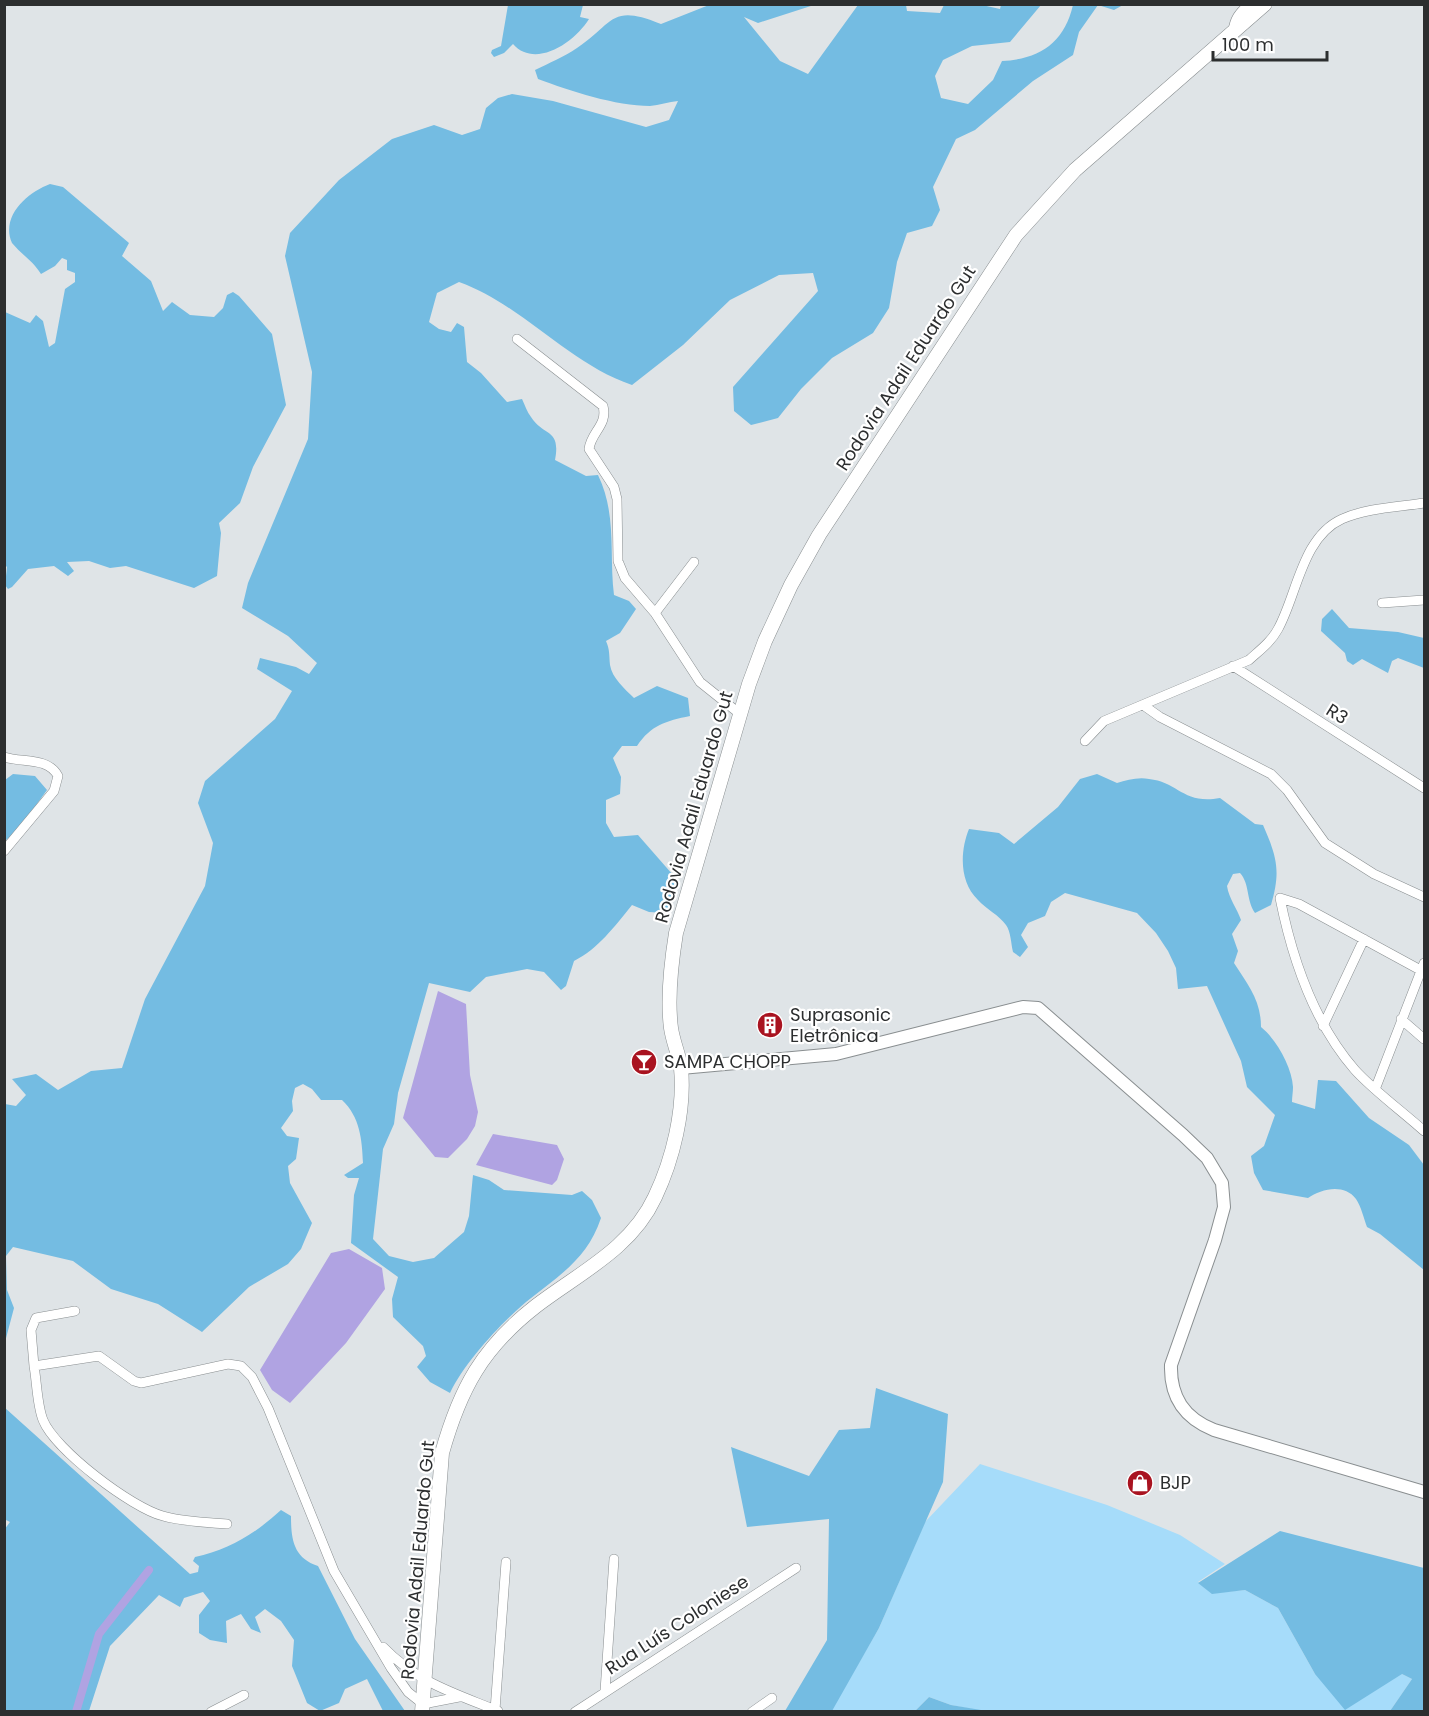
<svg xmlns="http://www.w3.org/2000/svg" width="1429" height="1716" viewBox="0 0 1429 1716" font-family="Poppins,sans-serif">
<rect width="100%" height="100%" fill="#dfe4e7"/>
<path fill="#a6dcfa" d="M980,1464L1107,1505L1180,1535L1225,1564L1198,1582L1212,1593L1245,1590L1278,1608L1315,1674H1402L1412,1679L1390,1711L987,1712L951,1705L929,1697L915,1711L830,1712L879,1628L925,1522Z"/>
<path fill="#74bce2" d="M508,5H583L580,17L589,19C574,43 535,69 513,44L504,53L494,57L491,53L492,50L501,46Z
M709,5H814L758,23L744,17L780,61L808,74L858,5H906L907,11L940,13L944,5H982L1000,9L1001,5H1041L1010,42L972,46L943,60L935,76L941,98L968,104L993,80L1002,61C1040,59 1064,43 1073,5H1123L1114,10L1098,5L1079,32L1073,55L1033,81L975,130L956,139L933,187L940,210L932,226L907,233L897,262L889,308L873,333L832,358L801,389L778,418L751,425L734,411L733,387L818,291L813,273L779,275L730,300L683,345L632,385C569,364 523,305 459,282L437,293L429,322L439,329L451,332L457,323L464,327L467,362L481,373L507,402L522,399C525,405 527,412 531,417C544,437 561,428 555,460L586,476L598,475C617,514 609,554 614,595L629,601L636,609L620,633L606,641C610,650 609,655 610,665C612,678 625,689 634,698L657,686L688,698L690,716C666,721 651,725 637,746H622L613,758L621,777L620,794L606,800V823L614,837L638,835L673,875L675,895L665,913L649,912L632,905C615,926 598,949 574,961L566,986L561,990L544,972L527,969L486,977L470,992L429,983L398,1093L394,1124L383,1149L373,1239L389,1256L413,1262L434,1258L464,1232L469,1216L473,1175L489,1180L504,1190L572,1195L582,1191L592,1200L601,1218C587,1260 558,1276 526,1302C501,1323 464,1363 450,1393L430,1382L417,1367L426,1356L423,1346L393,1317L392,1299L398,1277L351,1243L354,1195L359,1178H348L344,1175L363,1163C362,1139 360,1117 342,1100H321L312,1089L303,1084L295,1088L292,1101L293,1111L281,1128L287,1136L299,1138L296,1159L288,1166L290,1183L312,1223L301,1249L288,1264L249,1287L202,1332L158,1304L111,1289L73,1261L13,1247L6,1256L7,1290L14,1308L5,1342V1104L16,1106L26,1095L12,1079L36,1074L58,1090L91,1071L122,1068L145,999L205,886L213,843L198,803L205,781L275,719L292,691L257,669L260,658L296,667L309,674L317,663L288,636L242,608L248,583L308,439L312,372L285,256L290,233L339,180L392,139L434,125L462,135L480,129L486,108L498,98L512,94L553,101L646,127L669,120L678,101C669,102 659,105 650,106C616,106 570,91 538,79L535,70C549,63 564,57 577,48C614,23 610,3 661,24Z
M50,184L63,187L129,243L122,256L151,281L163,311L172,302L190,315L214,317L223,308L227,295L233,292L239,296L272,334L286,405L253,467L240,503L219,523L221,533L217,576L194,588L126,566L110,568L89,561L67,562L74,571L68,576L54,566L28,569L12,587L8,589L5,585L7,567L4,564L5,312L30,323L36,315L43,321L49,347L55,343L65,289L75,282V273L67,270V260L62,258L55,266L41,274C33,261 22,255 12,243C0,216 28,192 50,184Z
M1332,609L1349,628L1398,632L1424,638V668L1398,658L1392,661L1388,673L1362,659L1353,665L1347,661L1345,653L1321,631L1322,619Z
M13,774L35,776L47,790L18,830L5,841V780Z
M1097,774L1117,783C1127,780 1138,777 1149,779C1178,782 1184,805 1220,798L1255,824L1263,825C1277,857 1281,871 1271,905L1255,913C1246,900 1250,884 1240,873L1233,874L1227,886C1229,899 1237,908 1241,920L1232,934L1238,951L1234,963C1248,985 1261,1000 1261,1027C1276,1039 1292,1067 1293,1087C1293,1092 1292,1097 1292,1102L1315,1109L1318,1080L1336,1081L1369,1118L1409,1145L1424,1165V1270L1380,1234L1367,1227C1364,1219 1361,1206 1356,1199C1344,1183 1321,1189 1308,1198L1263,1190L1254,1173L1251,1156L1264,1146L1275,1115L1247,1087L1241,1061L1207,986L1178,989L1176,968L1168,951L1156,933L1137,913L1065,893L1051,902L1045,916L1028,923L1021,935L1028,947L1020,957L1013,952C1011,944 1011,932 1006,925C999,915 986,909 978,900C959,882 960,851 969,829L999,833L1014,844L1058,807L1080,779Z
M876,1388L948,1414L943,1482L879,1628L832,1711H785L827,1640L829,1519L747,1527L731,1447L809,1476L839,1430L870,1428Z
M4,1407L190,1574L198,1572L199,1566L193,1561L195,1557C229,1550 256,1533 281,1510L291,1516C291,1538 293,1558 318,1566L355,1639L405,1711H383L367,1679L345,1689L339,1703L320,1711L307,1703L292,1666L294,1640L281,1621L265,1609L255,1617L261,1633L251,1629L241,1614L226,1621L227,1643L210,1640L199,1633V1615L210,1601L203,1592L184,1598L180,1607L159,1595L110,1646L89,1711H5L4,1530L10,1522L4,1519Z
M1280,1531L1424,1568V1711H1390L1412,1679L1402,1674L1345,1710L1315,1674L1278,1608L1245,1590L1212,1594L1198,1583Z
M929,1697L951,1705L987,1711H915Z"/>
<path fill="#b0a3e2" d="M438,991L466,1004L470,1075L478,1112L475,1126L467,1139L448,1158L435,1157L403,1118Z
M493,1134L557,1145L564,1159L557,1180L552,1185L476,1165Z
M349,1249L382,1268L385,1289L346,1343L290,1403L272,1390L260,1370L331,1253Z"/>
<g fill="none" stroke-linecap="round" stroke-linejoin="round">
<path stroke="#b0a3e2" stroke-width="8" d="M76,1712L99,1634L149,1570"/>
<defs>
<path id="street" d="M1233,32C1234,19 1239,13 1249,4
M517,339L603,406C608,425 591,432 589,449L614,487L617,499L618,561L625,578L655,613L700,682L740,714
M1382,603L1424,600
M655,613L694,562
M1233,666L1424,788
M1143,705L1160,717L1271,774L1287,790L1325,843L1374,874L1424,897
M1085,741L1104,721L1249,660C1260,650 1271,642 1278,629C1297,595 1302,537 1342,519C1366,508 1399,507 1424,503
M4,757C23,763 48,757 58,776L54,791L4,851
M1424,972L1299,904L1280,898C1292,958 1314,1023 1355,1070C1373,1090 1403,1112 1424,1131
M1401,1019L1424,1039
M1323,1026L1364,939
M1376,1087L1424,963
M75,1311L36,1318L31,1330L34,1366L99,1356L134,1381L141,1383L228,1364L241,1366L252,1377L268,1408L334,1571L391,1668L408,1692L423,1704L459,1697
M34,1366C37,1383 37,1405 43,1420C55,1450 132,1508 163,1516C183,1522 207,1522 227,1524
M383,1647C418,1683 454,1693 498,1711
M605,1691L614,1559
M495,1710L506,1562
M211,1712L244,1695
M575,1712L796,1568
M752,1712L772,1698"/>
<path id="secondary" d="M681,1068L836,1054L1023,1007L1038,1008L1183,1135L1207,1158L1222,1183L1224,1207L1215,1240L1171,1365C1170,1397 1184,1418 1214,1430L1424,1492"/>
<path id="primary" d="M422,1712L442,1453C460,1389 482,1348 536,1306C579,1273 631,1249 655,1197C673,1159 685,1110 681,1068C679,1055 673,1042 671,1028C667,997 671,964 676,933L749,684L765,641L791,585L819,535L1016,235L1075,170L1265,4"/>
</defs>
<use href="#street" stroke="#898e90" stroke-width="10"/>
<use href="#secondary" stroke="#898e90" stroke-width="14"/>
<use href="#primary" stroke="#898e90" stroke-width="15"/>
<use href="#street" stroke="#fff" stroke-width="9"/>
<use href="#secondary" stroke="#fff" stroke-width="12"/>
<use href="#primary" stroke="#fff" stroke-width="14"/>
</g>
<defs>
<symbol id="building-disc" viewBox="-11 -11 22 22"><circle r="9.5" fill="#a91320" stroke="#fff"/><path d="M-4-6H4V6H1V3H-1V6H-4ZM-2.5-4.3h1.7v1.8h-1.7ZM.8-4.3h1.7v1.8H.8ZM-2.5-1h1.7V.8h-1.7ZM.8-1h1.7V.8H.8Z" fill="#fff"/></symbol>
<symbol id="bar-disc" viewBox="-11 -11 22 22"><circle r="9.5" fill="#a91320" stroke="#fff"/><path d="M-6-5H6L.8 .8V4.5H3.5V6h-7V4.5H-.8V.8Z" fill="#fff"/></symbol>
<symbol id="shop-disc" viewBox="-11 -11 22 22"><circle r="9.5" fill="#a91320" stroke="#fff"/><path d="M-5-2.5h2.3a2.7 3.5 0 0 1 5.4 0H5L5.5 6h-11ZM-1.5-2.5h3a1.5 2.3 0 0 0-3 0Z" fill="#fff"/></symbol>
</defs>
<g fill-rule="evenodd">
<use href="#building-disc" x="755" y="1010" width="30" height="30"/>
<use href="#bar-disc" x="629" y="1047" width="30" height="30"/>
<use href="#shop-disc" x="1125" y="1468" width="30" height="30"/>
</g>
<g text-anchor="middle" stroke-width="4.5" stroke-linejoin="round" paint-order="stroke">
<g font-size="18" fill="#2c2e2f" stroke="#fff">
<text transform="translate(906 368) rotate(-57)" y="6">Rodovia Adail Eduardo Gut</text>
<text transform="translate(1337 714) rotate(32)" y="6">R3</text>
<text transform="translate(694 807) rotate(-74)" y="6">Rodovia Adail Eduardo Gut</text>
<text transform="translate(418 1560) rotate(-85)" y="6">Rodovia Adail Eduardo Gut</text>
<text transform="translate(677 1625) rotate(-33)" y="6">Rua Luís Coloniese</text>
</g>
<g font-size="18" fill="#2c2e2f" stroke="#fff" text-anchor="start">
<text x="790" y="1021">Suprasonic<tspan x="790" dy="21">Eletrônica</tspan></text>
<text x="664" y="1068">SAMPA CHOPP</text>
<text x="1160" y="1489">BJP</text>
</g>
</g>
<rect width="1429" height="1716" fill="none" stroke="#2c2e2f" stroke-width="12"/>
<path d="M1213 51v9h114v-9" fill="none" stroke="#2c2e2f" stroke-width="3"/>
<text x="1222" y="51" font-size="18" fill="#2c2e2f" stroke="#ffffff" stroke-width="4.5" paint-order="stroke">100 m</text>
</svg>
